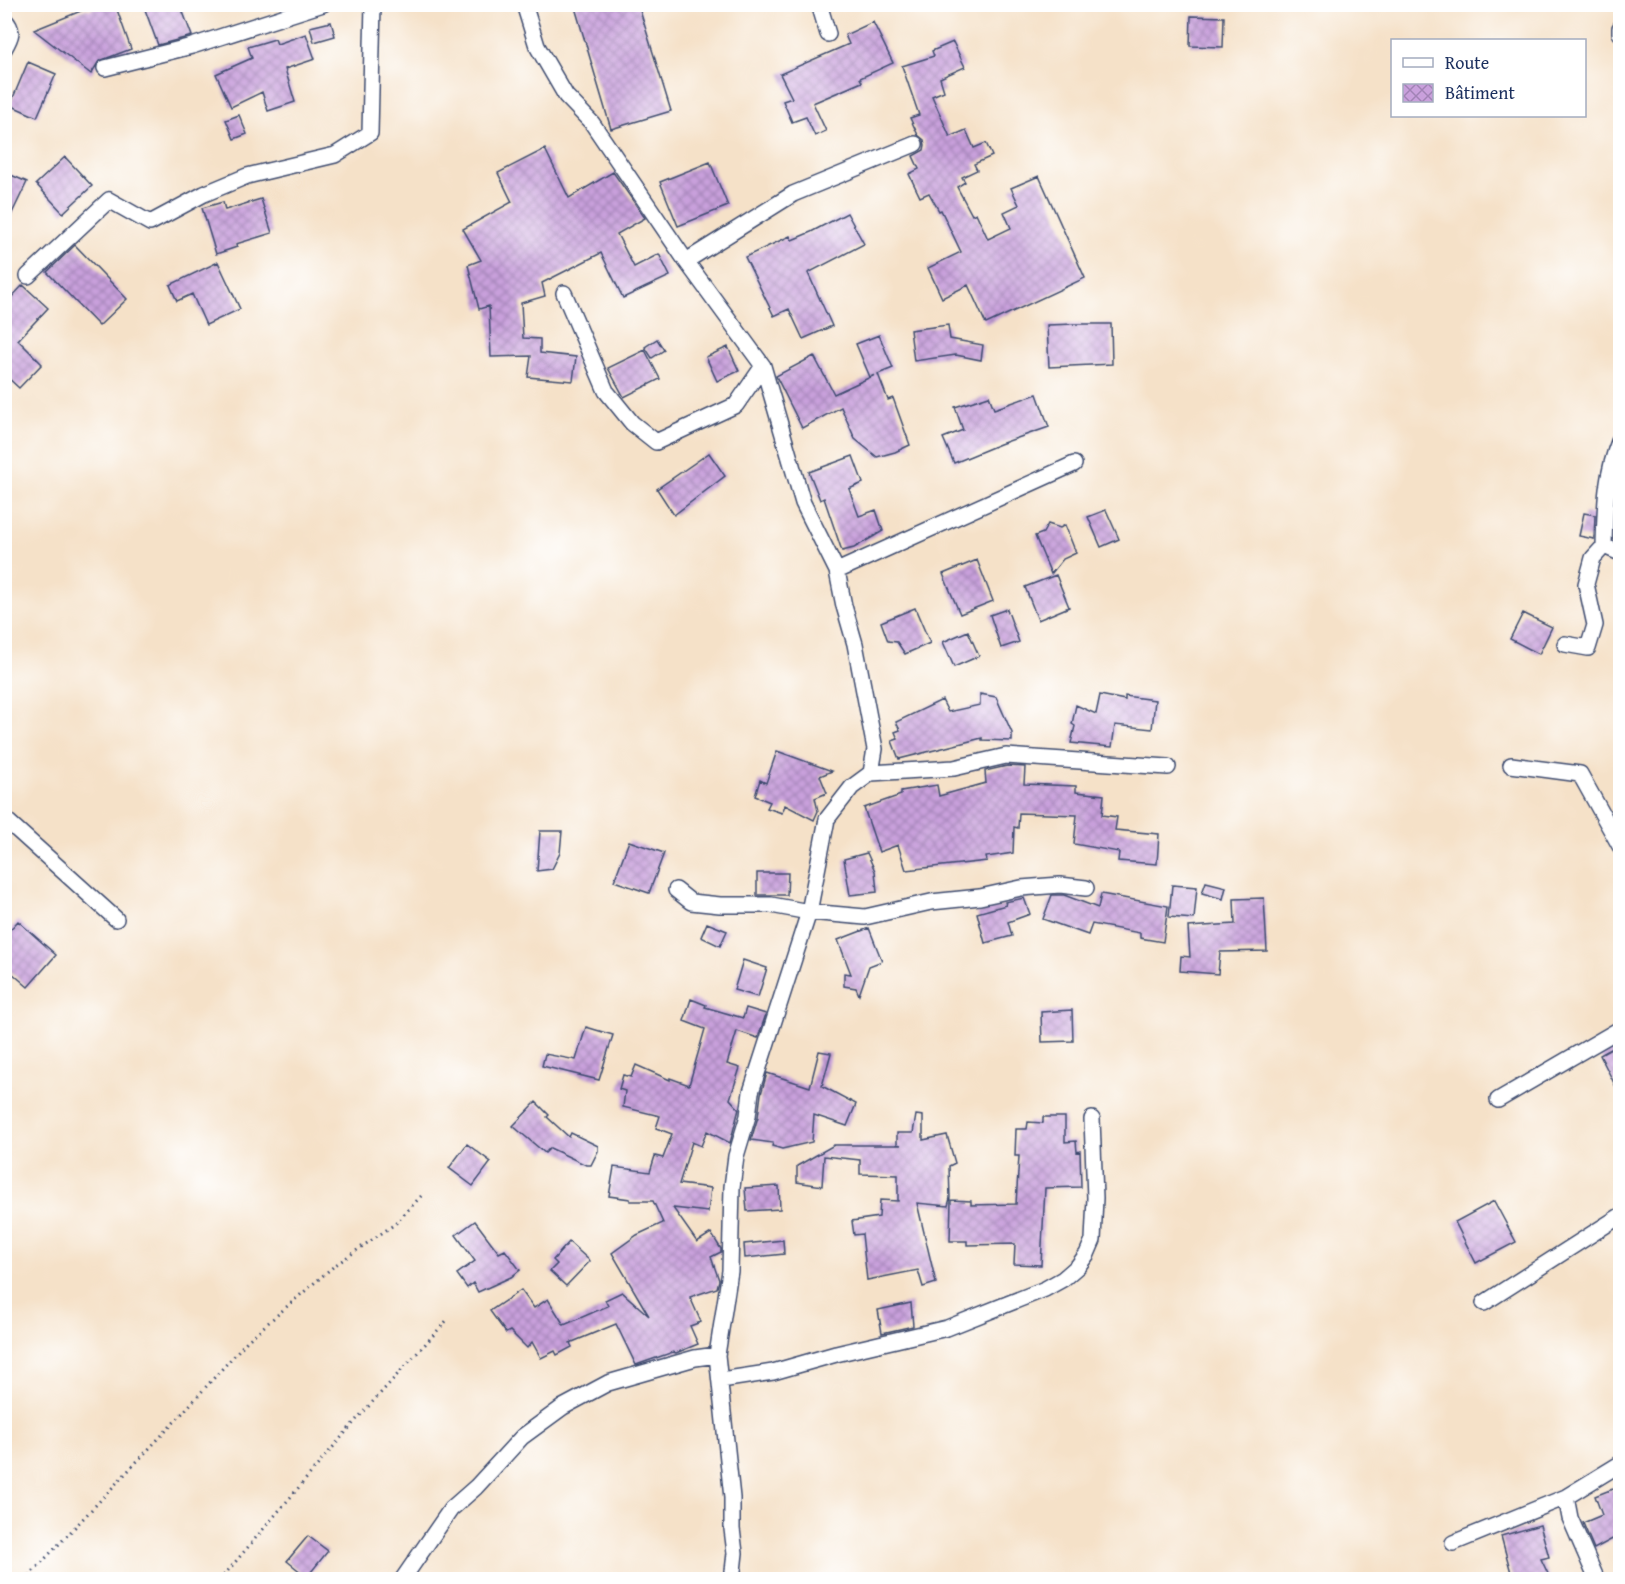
<svg xmlns="http://www.w3.org/2000/svg" width="1625" height="1584" viewBox="0 0 1625 1584" font-family="'Gentium Book Plus',serif">
<defs>
<pattern id="building-cross-hatch" width="8" height="8" patternUnits="userSpaceOnUse" patternTransform="scale(1.5)"><rect width="8" height="8" fill="#c9a0dc"/><path d="M0 0l8 8M0 8l8-8" fill="none" stroke="#a283b6"/></pattern>
</defs>
<rect width="100%" height="100%" fill="#fff"/>
<filter id="ink" filterUnits="userSpaceOnUse"><feTurbulence type="fractalNoise" baseFrequency=".0167" numOctaves="2"/><feDisplacementMap in="SourceGraphic" scale="12" xChannelSelector="R" yChannelSelector="G"/><feConvolveMatrix kernelMatrix="1 2 1 2 8 2 1 2 1" color-interpolation-filters="sRGB"/></filter>
<filter id="wash" filterUnits="userSpaceOnUse"><feTurbulence type="fractalNoise" baseFrequency=".008" numOctaves="4" result="noise"/><feDisplacementMap in="SourceGraphic" scale="24" xChannelSelector="R" yChannelSelector="G"/><feGaussianBlur stdDeviation="1.35" result="paint"/><feColorMatrix in="noise" values="0 0 0 0 0 0 0 0 0 0 0 0 0 0 0 0 0 1.4 0 .05"/><feComposite in="paint" operator="in"/></filter>
<g filter="url(#wash)">
<rect width="100%" height="100%" fill="#f5e1c8"/>
<g id="blocks">
<path fill="url(#building-cross-hatch)" d="M103,4H115L131,49L99,61L91,74L34,30L88,8V10Z
M143,4H180L192,36L158,45Z
M574,4H638L671,111L611,129Z
M1191,16L1224,17L1223,47L1190,46Z
M331,22L335,36L314,42L310,27Z
M873,22L893,63L860,78L862,82L813,103L826,131L815,136L806,117L792,122L783,101L792,98L780,74L849,44L845,35Z
M306,34L315,59L285,69L295,102L268,111L262,92L231,107L216,74L252,58L248,47L275,39L277,44Z
M953,42L965,67L940,78L944,91L932,96L950,137L966,130L974,148L986,143L992,156L974,164L977,170L962,177L965,182L957,187L972,215L976,213L988,239L1011,228L1004,212L1019,205L1011,188L1039,176L1085,278L986,324L968,285L942,298L928,268L961,252L941,210L939,211L929,193L920,197L909,174L919,169L913,156L924,150L925,145L924,140L918,135L910,118L919,115L902,66L934,56L932,51Z
M28,62L56,74L37,117L10,105Z
M239,115L247,134L234,139L226,120Z
M545,149L569,198L613,172L645,218L617,234L634,267L659,254L670,276L623,298L601,253L542,283L545,296L521,303L523,338L540,339V353L576,357L573,381L528,377L531,356L491,357L489,306L479,309L468,265L481,260L463,229L512,202L498,173Z
M65,157L92,186L63,213L36,184Z
M710,162L728,206L678,226L660,182Z
M4,172L27,182L4,230Z
M261,199L272,233L236,244L237,247L216,254L202,208L223,202L225,210Z
M847,213L864,244L808,273L832,326L803,339L789,309L774,316L745,257L790,236L792,240L811,232Z
M75,245L127,299L99,326L47,272Z
M218,262L240,309L206,325L192,294L177,301L170,285Z
M23,285L48,308L18,340L42,364L19,388L4,374V305Z
M1076,324H1111L1112,364L1049,367L1047,325Z
M948,325L950,339L983,345L981,360L956,355L914,361L910,330Z
M879,335L893,368L878,374L888,400L893,398L910,445L895,452L877,457L855,439L841,407L802,428L776,376L814,356L834,394L875,375L870,377L856,344Z
M657,339L664,350L652,358L645,347Z
M728,347L739,371L717,381L706,357Z
M645,350L660,379L624,397L608,368Z
M1037,394L1049,427L1000,444L954,463L943,438L963,430L955,407L989,396L994,409Z
M709,453L725,476L674,515L657,489Z
M853,456L863,483L849,489L859,516L876,510L883,531L854,548L842,551L824,498L820,500L809,472Z
M1106,510L1119,539L1101,547L1088,517Z
M1584,513L1595,515L1594,539L1579,536Z
M1048,524L1060,528L1065,525L1076,553L1063,559L1051,574L1035,536L1043,533Z
M977,560L993,601L960,614L943,574Z
M1056,575L1069,607L1038,620L1025,587Z
M915,608L930,643L905,654L897,642L888,641L881,622Z
M1007,609L1019,642L1001,648L990,615Z
M1523,613L1552,627L1539,654L1510,639Z
M968,631L979,656L954,667L943,642Z
M980,694L996,697L1012,733V741L982,740V738L899,759L892,741L898,739L895,732L900,730L896,722L942,700L948,712L980,705Z
M1100,695L1125,700V696L1155,700L1152,729L1115,725L1112,747L1071,743L1075,726L1072,724L1076,705L1096,714Z
M777,751L832,771L820,776L827,793L815,798L818,811L814,820L785,805L782,813L767,808L770,802L755,796L760,780L766,783Z
M1007,766L1025,767L1024,784L1076,786V792L1104,795L1102,815L1117,817L1115,830L1159,834L1157,864L1118,861L1119,852L1074,844L1077,815L1019,813L1018,828L1014,827L1013,853L986,857L987,861L906,870L898,845L879,852L864,808L901,795V791L937,785L939,796L986,783L985,771Z
M540,831H562L560,853L552,869L537,871Z
M629,841L664,853L649,893L614,881Z
M867,853L875,871L877,892L850,895L844,859Z
M757,873H788L787,895H757Z
M1206,882L1226,887L1223,899L1202,893Z
M1172,885L1197,887L1194,919L1169,917Z
M1101,894L1168,906L1163,942L1140,938V933L1092,924L1088,935L1043,919L1052,895H1064L1098,908Z
M1024,898L1030,914L1008,922L1012,936L985,943L977,913L1006,905L1005,902Z
M1264,898L1267,951L1220,952L1218,974L1180,971L1181,956L1190,957L1188,927L1235,924L1234,899Z
M18,921L56,955L28,987L4,966V936Z
M707,923L727,931L720,946L701,937Z
M869,928L882,961L869,966L859,995L856,988L844,986V973L851,974L838,940Z
M743,960L767,968L758,997L734,990Z
M691,999L706,1005L705,1007L743,1018L746,1008L766,1014L758,1038L737,1031L727,1064L740,1068L730,1099L739,1109L730,1143L707,1131L701,1146L692,1142L679,1184L711,1188L708,1212L673,1208L697,1242L711,1233L721,1249V1252L711,1257L719,1280L717,1288L690,1297L701,1322L690,1326L698,1344L676,1353L673,1352L636,1365L616,1324L570,1343L572,1347L557,1355L555,1351L541,1358L532,1342L527,1348L510,1331L506,1333L490,1311L521,1290L534,1308L548,1299L564,1325L608,1306L605,1300L622,1292L649,1316L612,1253L637,1235L663,1223L653,1201H630V1199L609,1196L614,1167L650,1172L655,1156L663,1158L672,1134L656,1128L660,1116L623,1107L625,1091L619,1089L623,1075L631,1077L636,1065L670,1080V1078L689,1085L705,1029L684,1021Z
M1072,1010L1073,1041L1042,1042L1041,1012Z
M586,1027L613,1035L599,1080L542,1066L545,1054L576,1060Z
M1620,1044V1095L1600,1055Z
M819,1051L831,1053L822,1086L856,1104L847,1126L814,1115L812,1142L782,1149L772,1146L773,1143L751,1140L758,1117L761,1094L767,1073L810,1087Z
M536,1102L549,1115L547,1117L569,1137L571,1133L598,1146V1151L591,1165H586L550,1148L545,1153L513,1126Z
M916,1115L923,1116V1140L947,1135L955,1163L949,1166L950,1198L948,1206L917,1203L936,1283L923,1287L918,1270L867,1280L862,1234L854,1235L852,1221L879,1217L880,1200L898,1201V1175L860,1174V1160L824,1156L822,1186L797,1182V1166L834,1145H901L897,1144V1133H913Z
M1043,1117H1065V1142L1076,1141L1077,1152L1080,1151L1081,1187L1045,1188L1041,1265L1014,1264L1015,1244L967,1245V1241H950L951,1200L971,1201V1205L1016,1204L1019,1156H1015L1016,1129H1027L1028,1122L1043,1123Z
M467,1144L491,1162L473,1186L449,1168Z
M779,1186L780,1209L747,1211L745,1188Z
M1494,1201L1516,1242L1476,1263L1455,1222Z
M475,1221L499,1253L505,1250L520,1270L511,1277L478,1292L473,1283L467,1288L457,1274L475,1261L456,1235Z
M783,1240L784,1254L745,1258L744,1244Z
M569,1242L590,1261L566,1286L550,1271L557,1264L553,1260Z
M911,1303L913,1326L882,1333L878,1310Z
M1620,1486V1535L1594,1549L1583,1523L1602,1515L1595,1496Z
M1540,1525L1549,1557L1541,1559L1551,1580H1513L1501,1536Z
M308,1536L328,1551L307,1577L287,1561Z"/>
</g>
</g>
<g filter="url(#ink)">
<use href="#blocks" fill-opacity="0" stroke="#3c4a6e" stroke-width="1.5"/>
<g fill="none" stroke-linecap="round" stroke-linejoin="round">
<defs>
<path id="minor" d="M524,4L537,46L566,96L592,123L686,261L763,366L803,503L837,571
M819,4L828,34
M4,19C15,30 11,37 4,49
M1620,28V33
M105,68L192,46L323,4
M686,261L793,194L915,144
M28,276L109,200L150,223L204,194L247,176L335,155L370,133L373,4
M564,293L606,391L632,423L656,442L736,405L763,366
M1620,439C1605,476 1605,507 1604,546L1620,553
M1565,644L1588,648L1595,625L1586,584L1593,558L1604,546
M1511,765L1580,774L1620,846
M871,773L954,768L1006,756L1168,767
M4,818L116,919
M676,890L691,902L720,905H771L809,912L865,917L931,902L980,897L1021,888L1060,885L1086,888
M1498,1100L1620,1029
M1484,1303L1620,1216
M721,1380L773,1372L836,1354L947,1328L1045,1289L1063,1279L1078,1266L1087,1254L1093,1240L1095,1198L1092,1119
M1566,1497L1570,1518L1597,1580
M1453,1543L1566,1497L1620,1464
M402,1580L451,1509L476,1487L522,1437L563,1407L608,1383L695,1358L717,1355
M732,1580L735,1553L732,1529V1498L717,1355L730,1271L732,1187L736,1156L748,1116L751,1092L809,912L827,819L852,787L871,773L875,749L855,644L844,606L837,571L1074,464"/>
</defs>
<use href="#minor" stroke="#3c4a6e" stroke-width="18"/>
<path stroke="#3c4a6e" stroke-width="3" stroke-dasharray="1.5 4.5" stroke-linecap="butt" d="M25,1580L179,1417L247,1341L334,1266L395,1224L424,1193
M220,1580L357,1419L449,1318"/>
<use href="#minor" stroke="#fff" stroke-width="15"/>
</g>
</g>
<rect width="1625" height="1584" fill="none" stroke="#fff" stroke-width="24"/>
<rect x="1391" y="39" width="195" height="78" fill="#ffffff" stroke="#a4acbf" stroke-width="1.5"/>
<rect x="1403" y="58" width="30" height="9" fill="#ffffff" stroke="#a4acbf" stroke-width="1.5"/>
<text x="1445" y="69" font-size="18" fill="#1b2f5e">Route</text>
<rect x="1403" y="84" width="30" height="18" fill="url(#building-cross-hatch)" stroke="#a4acbf" stroke-width="1.5"/>
<text x="1445" y="99" font-size="18" fill="#1b2f5e">Bâtiment</text>
</svg>
